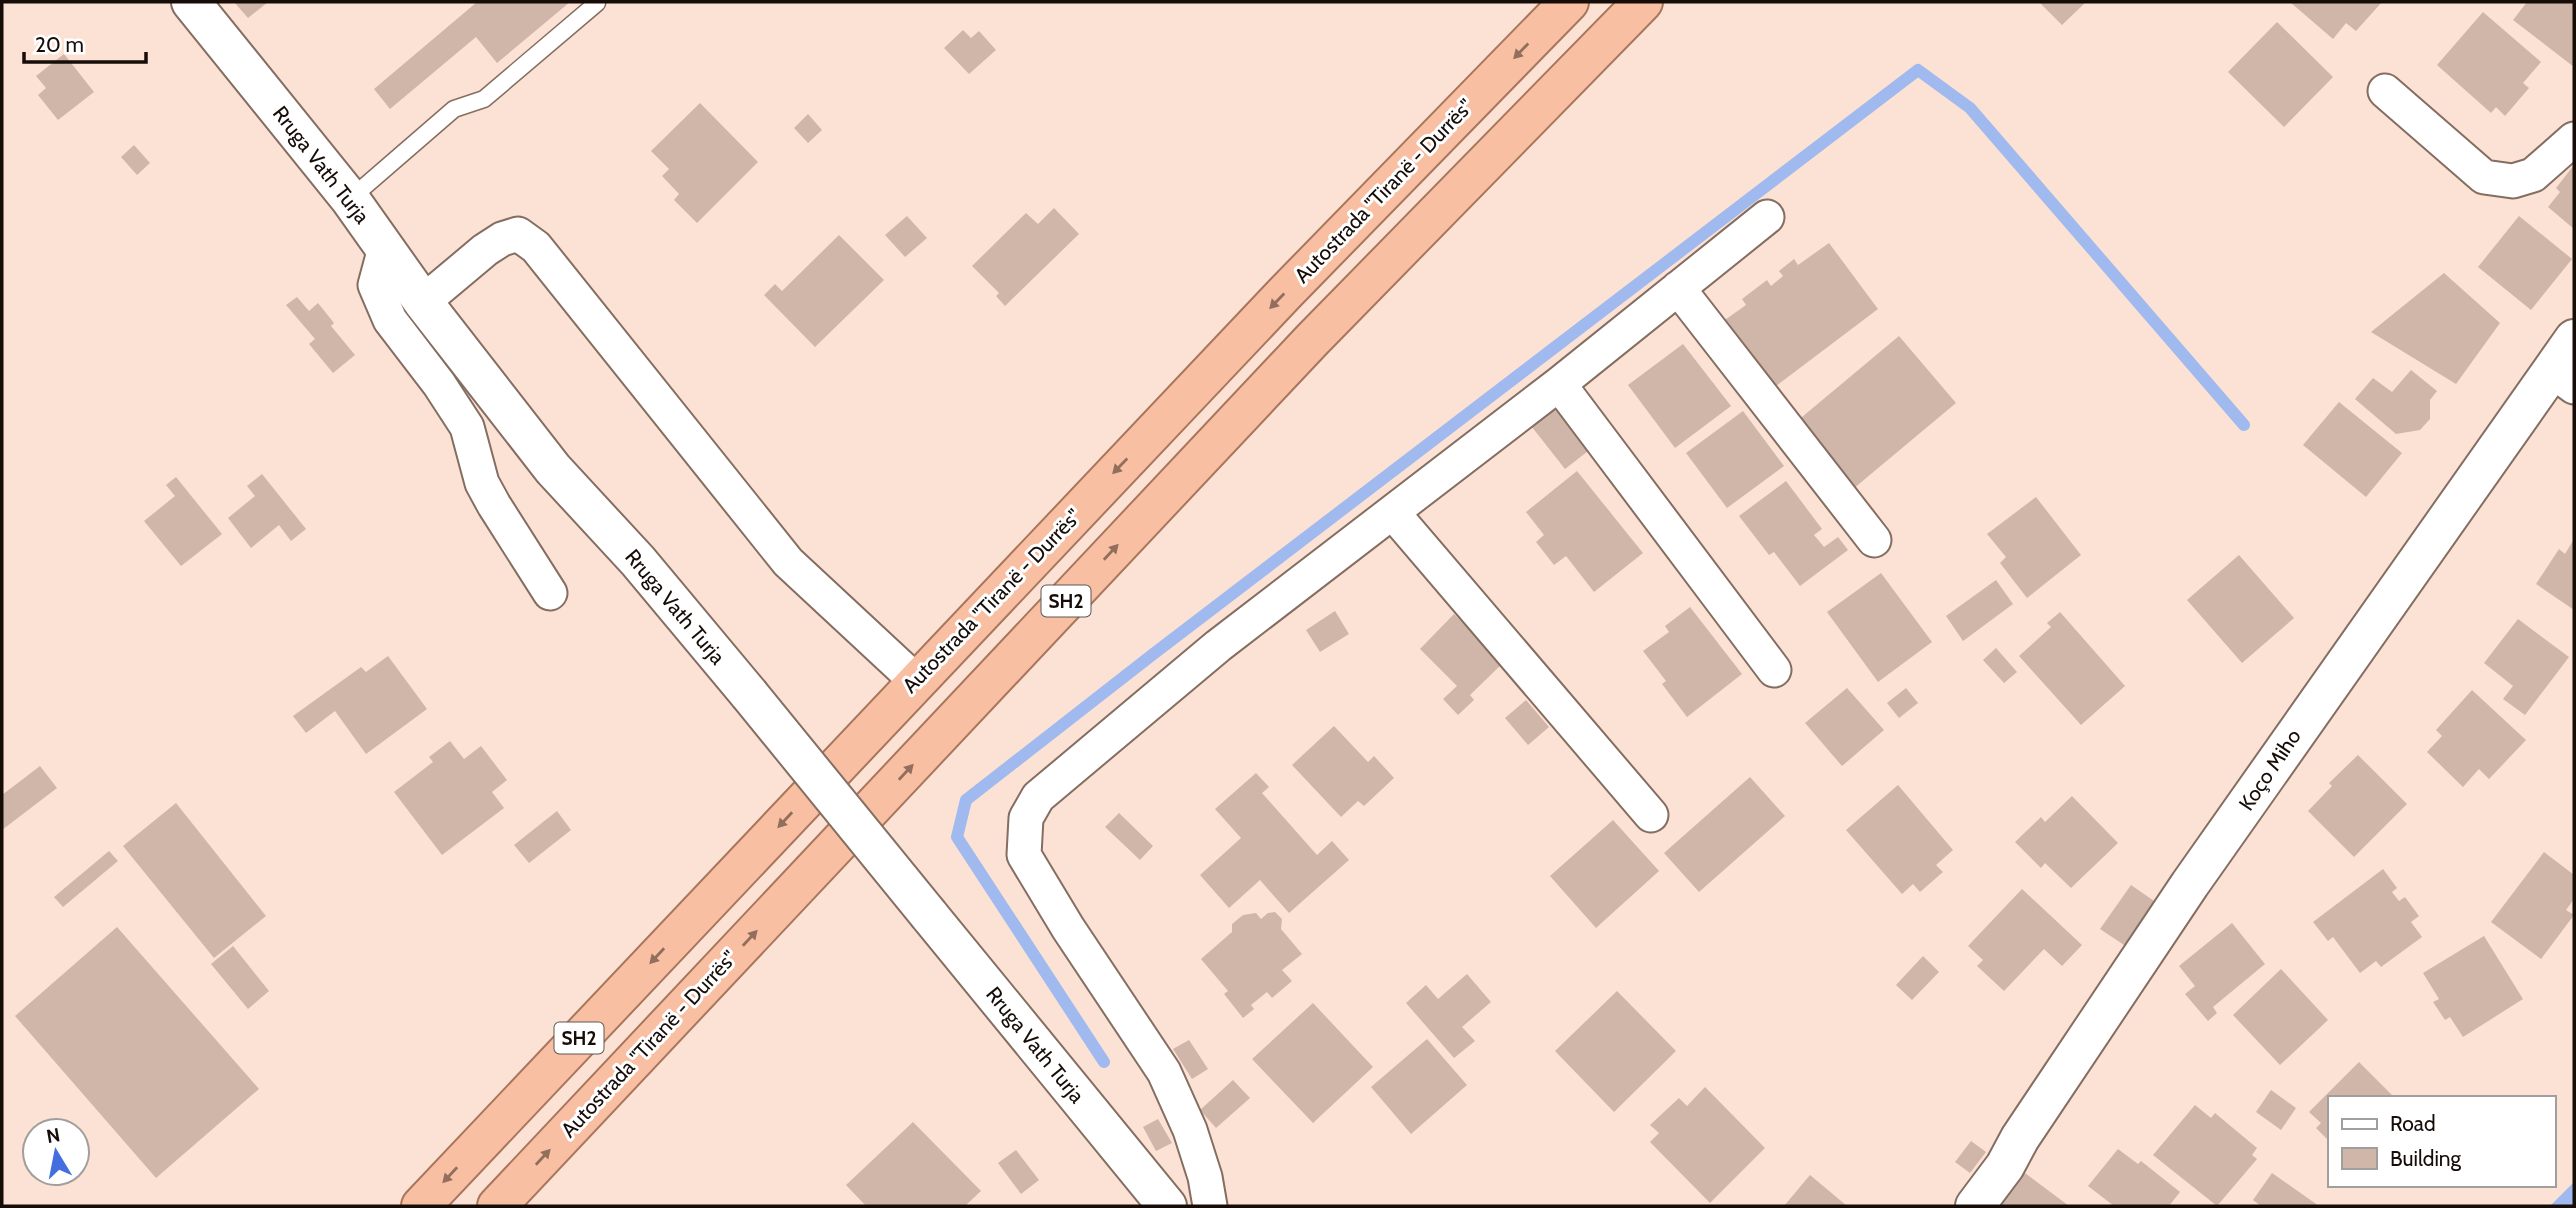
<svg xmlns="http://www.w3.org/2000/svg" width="2576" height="1208" viewBox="0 0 2576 1208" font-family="Cabin,sans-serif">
<rect width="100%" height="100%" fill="#fce2d4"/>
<path fill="#a0b9ee" d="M2574,1181V1206H2550L2573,1183Z"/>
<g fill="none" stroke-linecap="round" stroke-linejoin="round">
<path stroke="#a0b9ee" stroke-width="12" d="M1104,1062L957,837L966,800L1152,655L1918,70L1970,108L2244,425"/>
</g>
<path fill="#cfb6a9" d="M234,2H268L248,18Z
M477,2H570L497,63L476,37L390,109L374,89Z
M2039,2H2086L2062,25Z
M2290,2H2382L2356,31L2346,23L2333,39Z
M2527,2H2574V67L2513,20Z
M2483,12L2541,62L2523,83L2529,88L2505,116L2496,107L2491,113L2437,65Z
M2277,22L2333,77L2284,127L2228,72Z
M963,30L971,38L979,31L996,50L969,74L944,48Z
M64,54L94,92L58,120L38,95L46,88L36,76Z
M700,103L758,162L697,223L674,200L679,194L662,176L669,169L651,151Z
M808,114L822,130L808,143L794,128Z
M134,145L150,163L137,175L121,157Z
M2574,165V229L2548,207L2560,192L2556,188Z
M1054,208L1079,234L1005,306L996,296L999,293L972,266L1026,213L1038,224Z
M907,216L927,238L905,257L885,235Z
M2519,216L2572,259L2531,310L2478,267Z
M839,235L884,280L815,347L764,295L775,284L782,291Z
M1829,243L1878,309L1772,389L1722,322L1746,305L1742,299L1767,280L1771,286L1783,276L1779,271L1794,259L1798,265Z
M2444,273L2500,323L2456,384L2371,332Z
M297,297L309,311L318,303L334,323L331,326L355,355L333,373L309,344L315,339L286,305Z
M1899,336L1956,403L1853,489L1796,422Z
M1683,344L1731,406L1675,448L1628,385Z
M2411,370L2437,391L2430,400V419L2420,430L2396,434L2355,399L2373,378L2392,392Z
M2339,402L2402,453L2366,497L2303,445Z
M1565,410L1592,448L1565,469L1528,422L1543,411Z
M1743,411L1784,466L1727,508L1686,453Z
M1577,471L1643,553L1594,592L1566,556L1554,565L1536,542L1544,535L1526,512Z
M262,474L306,529L291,541L279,525L251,548L228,518L255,496L247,486Z
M176,477L222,534L181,566L144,521L175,496L166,485Z
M1786,481L1822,529L1814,535L1824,547L1838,537L1848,550L1800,586L1774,552L1769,555L1739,516Z
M2036,497L2081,555L2027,598L2000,563L2006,557L1987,534Z
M2574,539V610L2536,584L2559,549L2565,554Z
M2239,555L2294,618L2242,663L2187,600Z
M1881,573L1932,642L1878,682L1827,612Z
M1996,580L2013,604L1963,641L1946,616Z
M1690,607L1742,674L1687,717L1662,684L1666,681L1643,651L1669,632L1665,626Z
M1335,611L1349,634L1320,652L1306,630Z
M2060,612L2125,686L2081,725L2019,656L2051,627L2047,623Z
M1454,614L1503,663L1470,695L1474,700L1458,715L1443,699L1457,686L1420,649Z
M2518,619L2569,657L2525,715L2503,699L2513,686L2484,663Z
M1996,648L2017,672L2004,683L1983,660Z
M388,656L427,709L366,754L335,711L306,733L293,716L361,667L366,672Z
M1847,688L1884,730L1842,766L1805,723Z
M1906,688L1918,703L1899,718L1887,703Z
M2472,690L2526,740L2489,779L2479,769L2463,787L2427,752L2442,736L2436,730Z
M1526,700L1549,727L1528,745L1505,718Z
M1334,726L1368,762L1374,756L1394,778L1364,806L1358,801L1341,817L1292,765Z
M450,741L464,759L481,746L507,780L492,792L504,808L442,855L394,792L433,762L429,757Z
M2358,755L2407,804L2354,857L2308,811L2332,786L2329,783Z
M40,766L57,788L2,830V795Z
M1256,773L1269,787L1262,793L1317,855L1332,841L1349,860L1289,913L1260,880L1229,908L1200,875L1241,838L1215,809Z
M1750,777L1785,816L1699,892L1664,853Z
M1898,785L1953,850L1936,865L1943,872L1920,892L1913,884L1902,894L1846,830Z
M2072,796L2118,843L2071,888L2045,863L2041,868L2015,842L2041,817L2045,822Z
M176,803L266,916L214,958L123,846Z
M557,811L571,830L529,863L514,845Z
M1119,813L1153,846L1140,860L1105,827Z
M1613,820L1659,871L1596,928L1550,876Z
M109,851L118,861L63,907L54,897Z
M2544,852L2574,875V899L2566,910L2574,915L2541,959L2491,922Z
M2383,869L2397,888L2392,892L2399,901L2405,897L2419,916L2411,922L2422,937L2381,967L2376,961L2360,973L2333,937L2328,941L2313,922Z
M2131,885L2157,903L2127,947L2100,929Z
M2022,889L2082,945L2062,966L2044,949L2004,991L1977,966L1983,960L1968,946Z
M1275,912L1282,919L1281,929L1302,954L1282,970L1292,981L1272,998L1267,992L1251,1005L1254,1009L1243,1018L1224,994L1228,991L1201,959L1232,932V924L1243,915L1256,913L1261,919L1268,913Z
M2232,923L2265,964L2213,1007L2217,1013L2208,1021L2185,994L2195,986L2179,966Z
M117,927L259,1089L156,1178L15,1016Z
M2484,936L2523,999L2463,1037L2450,1017L2445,1020L2433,1002L2439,999L2423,973Z
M233,946L269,991L248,1009L211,964Z
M1923,956L1939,972L1912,1000L1896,985Z
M2281,969L2328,1020L2280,1065L2233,1015Z
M1467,974L1491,1002L1462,1027L1475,1041L1454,1058L1406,1003L1426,985L1438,999Z
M1617,991L1676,1051L1614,1112L1555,1051Z
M1313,1003L1373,1067L1313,1123L1252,1059Z
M1427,1039L1467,1085L1411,1134L1371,1087Z
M1189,1040L1208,1069L1192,1079L1173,1049Z
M2359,1062L2395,1098H2329V1141L2316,1128L2321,1123L2309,1112Z
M1233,1080L1250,1098L1216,1128L1200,1110Z
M1705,1087L1765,1148L1710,1203L1650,1142L1659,1133L1650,1125L1679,1098L1687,1106Z
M2271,1090L2296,1108L2281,1130L2256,1112Z
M2195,1105L2211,1118L2215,1113L2257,1148L2252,1155L2257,1159L2217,1206L2153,1155Z
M1158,1119L1172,1143L1156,1151L1143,1127Z
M913,1122L981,1191L965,1206H866L846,1185Z
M1971,1141L1986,1152L1970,1173L1955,1162Z
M2118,1149L2138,1164L2141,1161L2180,1192L2169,1206H2114L2088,1186Z
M1016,1150L1039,1180L1021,1194L998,1163Z
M2021,1170L2069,1206H1993Z
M2272,1173L2319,1206H2261L2253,1200Z
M1810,1175L1847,1206H1784Z"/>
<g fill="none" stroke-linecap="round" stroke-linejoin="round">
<defs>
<path id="service" d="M350,199L454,109L484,99L597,3"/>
<path id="minor" d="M2385,91L2484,177L2513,181L2533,175L2574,139
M385,248L375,285L390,320L439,384L467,427L482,483L494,505L550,593
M1678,288L1874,540
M423,302L485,250L502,239L518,234L536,247L788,562L916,681
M2552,371L2574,387
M1559,384L1774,670
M1393,513L1651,815
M1210,1206L1205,1177L1190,1130L1164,1072L1068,928L1024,855L1026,818L1038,797L1218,646L1559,384L1767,217"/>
<path id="tertiary" d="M191,2L350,199L423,302L553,469L638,561L749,694
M929,915L1167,1206
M1975,1206L2005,1166L2020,1138L2190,884L2574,339"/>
<path id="trunk" d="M421,1206L1285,293L1569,2
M497,1206L1312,340L1643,2"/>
</defs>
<use href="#service" stroke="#846d61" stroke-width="19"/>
<use href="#minor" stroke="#846d61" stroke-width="37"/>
<use href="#tertiary" stroke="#846d61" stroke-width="42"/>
<use href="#trunk" stroke="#a8765d" stroke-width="42"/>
<use href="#service" stroke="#fff" stroke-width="16"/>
<use href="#minor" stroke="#fff" stroke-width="33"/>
<use href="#tertiary" stroke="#fff" stroke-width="38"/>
<use href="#trunk" stroke="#f8bfa2" stroke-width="38"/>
<defs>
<path id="tertiary-bridge" d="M749,694L929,915"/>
</defs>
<use href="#tertiary-bridge" stroke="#846d61" stroke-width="42" stroke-linecap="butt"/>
<use href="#tertiary-bridge" stroke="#fff" stroke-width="38"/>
</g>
<defs><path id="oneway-solid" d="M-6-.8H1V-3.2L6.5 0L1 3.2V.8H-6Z" transform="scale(1.75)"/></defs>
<g fill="#926f5d">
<use href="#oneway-solid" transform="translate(1521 51) rotate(134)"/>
<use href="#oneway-solid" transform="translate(1277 301) rotate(134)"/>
<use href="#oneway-solid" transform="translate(1120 466) rotate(134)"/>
<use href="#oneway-solid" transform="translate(1111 552) rotate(-47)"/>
<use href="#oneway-solid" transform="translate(906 772) rotate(-47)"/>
<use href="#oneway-solid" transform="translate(785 820) rotate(133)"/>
<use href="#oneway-solid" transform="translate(750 938) rotate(-47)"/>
<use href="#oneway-solid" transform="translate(657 956) rotate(133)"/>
<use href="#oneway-solid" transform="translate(543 1157) rotate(-47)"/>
<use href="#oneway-solid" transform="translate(450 1175) rotate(133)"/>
</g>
<g text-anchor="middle" stroke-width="6" stroke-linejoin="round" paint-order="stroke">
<g fill="#fff" stroke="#5c5653" stroke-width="2">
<rect x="1041.5" y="585.5" width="49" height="31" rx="5"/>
<rect x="554.5" y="1022.5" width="49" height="31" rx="5"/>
</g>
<g font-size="19" font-weight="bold" fill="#160d09">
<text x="1066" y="608">SH2</text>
<text x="579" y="1045">SH2</text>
</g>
<g font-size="21" fill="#160d09" stroke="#fff">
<text transform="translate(321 165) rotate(52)" y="7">Rruga Vath Turja</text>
<text transform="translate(1384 191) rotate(-46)" y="7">Autostrada "Tiranë - Durrës"</text>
<text transform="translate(992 601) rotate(-46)" y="7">Autostrada "Tiranë - Durrës"</text>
<text transform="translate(675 607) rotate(50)" y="7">Rruga Vath Turja</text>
<text transform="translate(2270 770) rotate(-56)" y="7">Koço Miho</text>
<text transform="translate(649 1044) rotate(-47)" y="7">Autostrada "Tiranë - Durrës"</text>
<text transform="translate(1035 1045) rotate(51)" y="7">Rruga Vath Turja</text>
</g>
</g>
<rect width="2576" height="1208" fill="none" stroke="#160d09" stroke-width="7"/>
<rect x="2328" y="1096" width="228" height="91" fill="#ffffff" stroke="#a29e9d" stroke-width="2"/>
<rect x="2342" y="1119" width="35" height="10" fill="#ffffff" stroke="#a29e9d" stroke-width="2"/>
<text x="2390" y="1131" font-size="21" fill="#160d09">Road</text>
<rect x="2342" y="1148" width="35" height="21" fill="#cfb6a9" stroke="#a29e9d" stroke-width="2"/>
<text x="2390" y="1166" font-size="21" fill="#160d09">Building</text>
<g transform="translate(56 1152) rotate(350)"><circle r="33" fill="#ffffff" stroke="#a29e9d" stroke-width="2"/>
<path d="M0-5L12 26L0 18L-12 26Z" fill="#426edf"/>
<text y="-10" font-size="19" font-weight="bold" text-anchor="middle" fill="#160d09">N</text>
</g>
<path d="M24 52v10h122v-10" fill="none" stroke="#160d09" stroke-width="3.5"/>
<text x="35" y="52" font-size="21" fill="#160d09" stroke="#ffffff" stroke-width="5" paint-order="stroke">20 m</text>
</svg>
